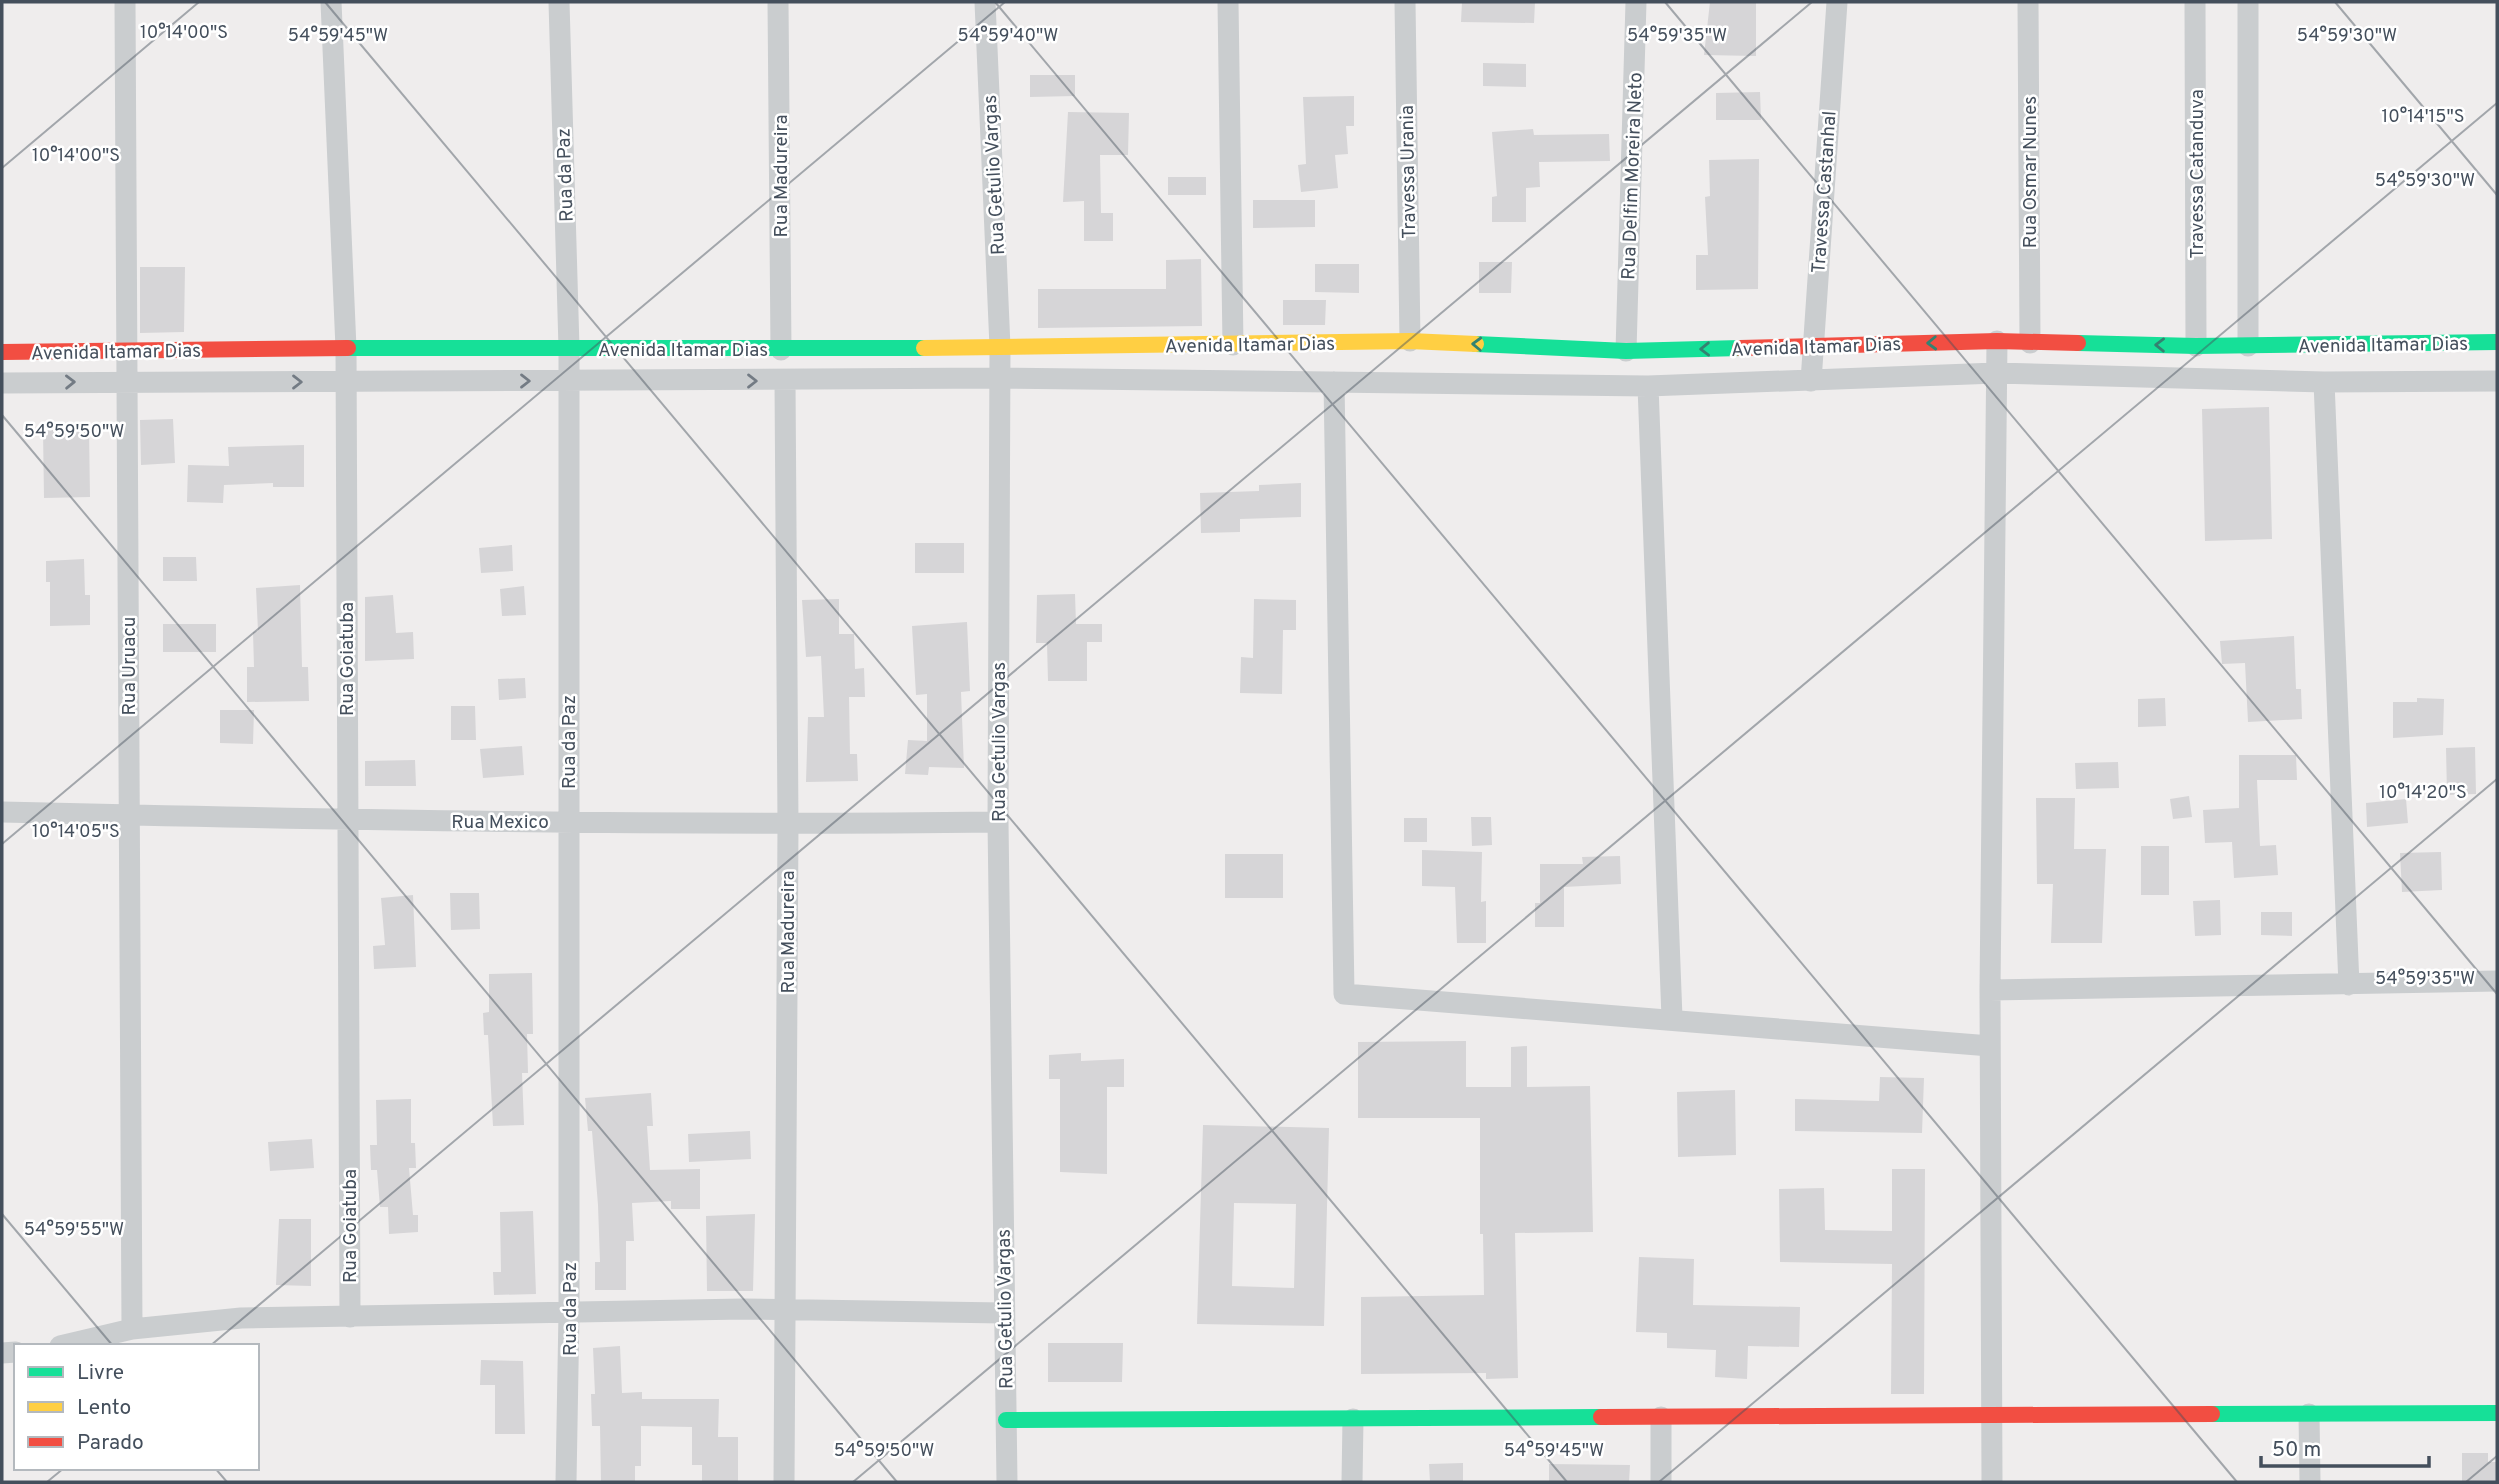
<svg xmlns="http://www.w3.org/2000/svg" width="2499" height="1484" viewBox="0 0 2499 1484" font-family="Overpass,sans-serif">
<rect width="100%" height="100%" fill="#efeded"/>
<path fill="#d6d5d7" fill-rule="evenodd" d="M1462,2H1535L1534,23L1461,22Z
M1710,2H1756V56L1704,55Z
M1483,63L1526,64V87L1483,86Z
M1030,75H1075V96L1030,97Z
M1760,92L1761,120H1716V93Z
M1354,96V126H1346L1348,154L1335,155L1338,188L1301,192L1298,165L1306,164L1303,97Z
M1068,112L1129,113L1128,155H1100L1101,213H1113V241H1084V201L1063,202Z
M1533,129L1534,135L1609,134L1610,161L1539,162L1540,187L1526,188V222H1492V197L1497,196L1492,132Z
M1759,159L1758,289L1696,290V255H1708L1705,197L1710,196L1709,160Z
M1168,177H1206V195H1168Z
M1253,200H1315V227L1253,228Z
M1201,259L1202,326L1038,328V289H1166V260Z
M1479,262H1512L1511,293H1479Z
M1315,264H1359V293L1315,292Z
M140,267H185L184,332L140,333Z
M1283,300H1326L1325,325H1283Z
M2269,407L2272,539L2205,541L2202,409Z
M173,419L175,463L141,465L140,420Z
M43,430H89L90,497L44,498Z
M304,445V487H273V483L224,485L223,503L187,502L188,465L229,466L228,447Z
M1301,483V517L1240,519V532L1201,533L1200,493L1259,491V485Z
M915,543H964V573H915Z
M512,545L513,571L481,573L479,548Z
M163,557H196L197,581H163Z
M84,559L85,595H90V625L50,626V582H46V561Z
M300,585L302,667H308L309,701L247,702V667H254L253,632L258,631L256,588Z
M524,586L526,615L502,616L500,589Z
M1075,594L1076,624H1102V642H1087V681H1048L1047,643H1036L1037,595Z
M393,595L396,633L413,632L414,659L365,661V597Z
M839,599V634H854L855,669L864,668L865,697H849L850,754H857L858,781L806,782L808,717H824L821,656L806,657L802,600Z
M1254,599L1296,600V630H1283L1282,694L1240,693L1241,657L1253,658Z
M967,622L970,691L961,692L964,768L929,767L928,775L905,774L908,740L927,741V694L916,695L912,626Z
M163,624H216V652H163Z
M2294,636L2296,689H2301L2302,719L2248,722L2245,663L2222,664L2220,641Z
M525,678L526,698L499,700L498,679Z
M2165,698L2166,726L2138,727V699Z
M2417,698L2444,699L2443,735L2393,738V702H2417Z
M451,706H475L476,740H451Z
M220,710H254L253,744L220,743Z
M522,746L524,775L483,778L480,749Z
M2475,747L2476,794L2447,795L2446,748Z
M2239,755H2296L2297,780H2257L2260,846L2276,845L2278,875L2234,878L2232,842L2205,843L2203,810L2239,808Z
M415,760L416,786H365V761Z
M2118,762L2119,788L2076,789L2075,763Z
M2189,796L2192,817L2173,819L2170,799Z
M2036,798H2075L2074,849H2106L2102,943H2051L2053,884H2037Z
M2406,799L2408,823L2367,827L2366,803Z
M1471,817H1491L1492,845L1472,846Z
M1404,818H1427V842H1404Z
M2141,846H2169V895H2141Z
M1422,850L1482,852L1481,902L1486,901V943H1457L1455,887L1422,886Z
M2441,852L2442,890L2402,892L2400,853Z
M1225,854H1283V898H1225Z
M1620,856L1621,884L1564,887V927H1535V903H1540V864H1583L1582,857Z
M450,893H479L480,929L451,930Z
M413,895L416,967L374,969L373,946L385,945L381,898Z
M2220,900L2221,935L2195,936L2193,901Z
M2261,912H2292V936L2261,935Z
M532,973L533,1034H527L528,1073H522L524,1125L493,1126L488,1035H484L483,1013L489,1012V974Z
M1466,1041V1087H1511V1047L1527,1046V1087L1590,1086L1593,1232L1515,1233L1518,1378L1486,1379V1373L1361,1374V1297L1484,1295L1483,1234H1480V1118H1358V1042Z
M1081,1053V1061L1124,1059V1087H1107V1174L1060,1172V1079H1049V1055Z
M1880,1077L1924,1078L1922,1133L1795,1131V1099L1879,1101Z
M1735,1090L1736,1155L1678,1157L1677,1092Z
M651,1093L653,1126H647L650,1170L700,1169V1209H671V1201L632,1203L634,1241H626V1290H595V1262H600L598,1205L592,1131H588L585,1098Z
M411,1099V1143H415L416,1168H409L413,1215H418V1232L389,1234L388,1207H380L377,1170H371L370,1145H377L376,1100Z
M1203,1125L1329,1128L1324,1326L1197,1324ZM1234,1203L1296,1204L1294,1288L1232,1286Z
M750,1131L751,1159L689,1162L688,1134Z
M312,1139L314,1168L270,1171L268,1142Z
M1892,1169H1925L1924,1394H1891L1892,1264L1780,1262L1779,1189L1824,1188L1825,1230L1892,1231Z
M533,1211L536,1294L494,1295L493,1272H501L500,1212Z
M755,1214L753,1291H707L706,1216Z
M279,1219H311V1286L276,1285Z
M1639,1257L1694,1259L1693,1305L1800,1307L1799,1347L1748,1346L1747,1379L1715,1377L1716,1350L1667,1348V1333L1636,1332Z
M1048,1343H1123L1122,1382H1048Z
M620,1346L622,1393L642,1392V1399H719L718,1437H738V1482H702V1465H692V1427L641,1426V1466H635V1482H601L600,1426H592L591,1394H595L593,1348Z
M481,1360L523,1361L525,1434H495V1385H480Z
M2462,1453H2488V1462H2497V1482H2462Z
M1463,1463V1482H1430L1429,1464Z
M1549,1464L1630,1465L1629,1482H1549Z"/>
<g fill="none" stroke-linecap="round" stroke-linejoin="round">
<path stroke="#cacdcf" stroke-width="21" d="M125,2L132,1329
M331,2L346,348L350,1317
M559,2L569,348V1312L566,1482
M778,2L781,350
M985,2L1000,347L998,822L1007,1482
M1228,2L1233,345
M1405,2L1410,341
M2028,2L2030,343
M2195,2L2196,346
M2248,346V2
M1626,351L1636,2
M1811,381L1837,2
M1334,382L1344,994L1990,1046
M2324,382L2349,985
M2,383L1000,378L1648,386L1996,373L2324,382L2497,381
M1648,386L1672,1018
M2,812C334,820 666,826 998,822
M1990,990L2497,981
M60,1346L132,1329L241,1318L743,1309L1003,1313
M2,1353L16,1352
M2309,1414L2310,1482
M1661,1417V1482
M784,1482L788,825L785,381
M1352,1482L1353,1419
M1992,1482L1990,990L1997,341"/>
<path stroke="#16e098" stroke-width="16" d="M2078,343L2196,346L2497,342
M1476,344L1626,351L1740,348
M348,348H924
M2212,1414L2497,1413
M1006,1420L1601,1417"/>
<path stroke="#ffcf43" stroke-width="16" d="M924,348L1410,341L1476,344"/>
<path stroke="#f24e42" stroke-width="16" d="M1740,348L1997,341L2078,343
M2,352L348,348
M1601,1417L2212,1414"/>
</g>
<defs><path id="oneway-chevron" d="M-2-3.5L2.5 0L-2 3.5" fill="none" stroke-width="1.6" stroke-linecap="round" stroke-linejoin="round" transform="scale(1.75)"/></defs>
<g stroke="#348271">
<use href="#oneway-chevron" transform="translate(1932 343) rotate(178)"/>
<use href="#oneway-chevron" transform="translate(1477 344) rotate(-178)"/>
<use href="#oneway-chevron" transform="translate(2160 345) rotate(-179)"/>
<use href="#oneway-chevron" transform="translate(1705 349) rotate(179)"/>
</g>
<g stroke="#737b84">
<use href="#oneway-chevron" transform="translate(525 381)"/>
<use href="#oneway-chevron" transform="translate(752 381)"/>
<use href="#oneway-chevron" transform="translate(70 382) rotate(-1)"/>
<use href="#oneway-chevron" transform="translate(297 382)"/>
</g>
<path fill="none" stroke="#444f5c" stroke-width="2" stroke-opacity="0.45" d="M325,2L1567,1482M995,2L2237,1482M1665,2L2497,994M2335,2L2497,195M2,168L199,2M2,415L897,1482M2,844L1005,2M2,1214L113,1346M210,1346L1812,2M215,1468L227,1482M47,1482L64,1468M853,1482L2497,103M1659,1482L2497,779M2466,1482L2497,1456"/>
<g text-anchor="middle" stroke-width="5" stroke-linejoin="round" paint-order="stroke">
<g font-size="19" fill="#444f5c" stroke="#fff">
<text transform="translate(1407 172) rotate(-91)" y="7">Travessa Urania</text>
<text transform="translate(2029 172) rotate(-90)" y="7">Rua Osmar Nunes</text>
<text transform="translate(2196 174) rotate(-90)" y="7">Travessa Catanduva</text>
<text transform="translate(564 175) rotate(-92)" y="7">Rua da Paz</text>
<text transform="translate(993 175) rotate(-93)" y="7">Rua Getulio Vargas</text>
<text transform="translate(780 176) rotate(-90)" y="7">Rua Madureira</text>
<text transform="translate(1631 176) rotate(-88)" y="7">Rua Delfim Moreira Neto</text>
<text transform="translate(1823 192) rotate(-86)" y="7">Travessa Castanhal</text>
<text transform="translate(1250 344) rotate(-1)" y="7">Avenida Itamar Dias</text>
<text transform="translate(2383 344) rotate(-1)" y="7">Avenida Itamar Dias</text>
<text transform="translate(1816 346) rotate(-2)" y="7">Avenida Itamar Dias</text>
<text x="683" y="356">Avenida Itamar Dias</text>
<text transform="translate(116 351) rotate(-1)" y="7">Avenida Itamar Dias</text>
<text transform="translate(346 659) rotate(-90)" y="7">Rua Goiatuba</text>
<text transform="translate(128 666) rotate(-90)" y="7">Rua Uruacu</text>
<text transform="translate(568 742) rotate(-90)" y="7">Rua da Paz</text>
<text transform="translate(998 742) rotate(-90)" y="7">Rua Getulio Vargas</text>
<text x="500" y="828">Rua Mexico</text>
<text transform="translate(787 932) rotate(-90)" y="7">Rua Madureira</text>
<text transform="translate(349 1226) rotate(-90)" y="7">Rua Goiatuba</text>
<text transform="translate(569 1309) rotate(-90)" y="7">Rua da Paz</text>
<text transform="translate(1004 1309) rotate(-91)" y="7">Rua Getulio Vargas</text>
</g>
</g>
<g font-size="18" text-anchor="middle" fill="#444f5c" stroke="#fff" stroke-width="5" stroke-linejoin="round" paint-order="stroke">
<text x="184" y="38">10°14'00"S</text>
<text x="338" y="41">54°59'45"W</text>
<text x="1008" y="41">54°59'40"W</text>
<text x="2347" y="41">54°59'30"W</text>
<text x="1677" y="41">54°59'35"W</text>
<text x="2423" y="122">10°14'15"S</text>
<text x="76" y="161">10°14'00"S</text>
<text x="2425" y="186">54°59'30"W</text>
<text x="74" y="437">54°59'50"W</text>
<text x="2423" y="798">10°14'20"S</text>
<text x="76" y="837">10°14'05"S</text>
<text x="2425" y="984">54°59'35"W</text>
<text x="74" y="1235">54°59'55"W</text>
<text x="884" y="1456">54°59'50"W</text>
<text x="1554" y="1456">54°59'45"W</text>
</g>
<rect width="2499" height="1484" fill="none" stroke="#444f5c" stroke-width="7"/>
<rect x="14" y="1344" width="245" height="126" fill="#ffffff" stroke="#b4b9be" stroke-width="2"/>
<rect x="28" y="1367" width="35" height="10" fill="#16e098" stroke="#b4b9be" stroke-width="2"/>
<text x="77" y="1379" font-size="21" fill="#444f5c">Livre</text>
<rect x="28" y="1402" width="35" height="10" fill="#ffcf43" stroke="#b4b9be" stroke-width="2"/>
<text x="77" y="1414" font-size="21" fill="#444f5c">Lento</text>
<rect x="28" y="1437" width="35" height="10" fill="#f24e42" stroke="#b4b9be" stroke-width="2"/>
<text x="77" y="1449" font-size="21" fill="#444f5c">Parado</text>
<path d="M2261 1456v10h168v-10" fill="none" stroke="#444f5c" stroke-width="3.5"/>
<text x="2272" y="1456" font-size="21" fill="#444f5c" stroke="#ffffff" stroke-width="5" paint-order="stroke">50 m</text>
</svg>
